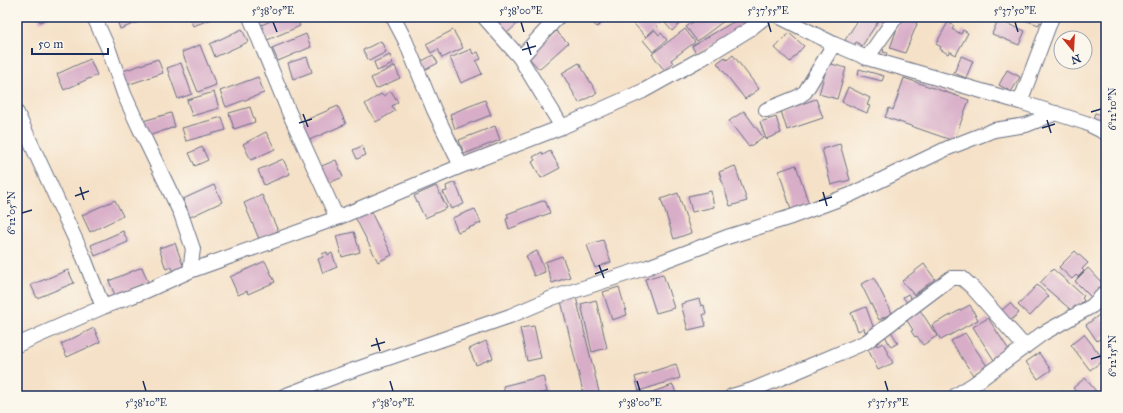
<svg xmlns="http://www.w3.org/2000/svg" width="1123" height="413" viewBox="0 0 1123 413" font-family="'IM FELL Great Primer',serif">
<rect width="100%" height="100%" fill="#fbf7ec"/>
<filter id="ink" filterUnits="userSpaceOnUse"><feTurbulence type="fractalNoise" baseFrequency=".025" numOctaves="2"/><feDisplacementMap in="SourceGraphic" scale="8" xChannelSelector="R" yChannelSelector="G"/><feConvolveMatrix kernelMatrix="1 2 1 2 8 2 1 2 1" color-interpolation-filters="sRGB"/></filter>
<filter id="wash" filterUnits="userSpaceOnUse"><feTurbulence type="fractalNoise" baseFrequency=".012" numOctaves="4" result="noise"/><feDisplacementMap in="SourceGraphic" scale="16" xChannelSelector="R" yChannelSelector="G"/><feGaussianBlur stdDeviation="0.9" result="paint"/><feColorMatrix in="noise" values="0 0 0 0 0 0 0 0 0 0 0 0 0 0 0 0 0 1.4 0 .05"/><feComposite in="paint" operator="in"/></filter>
<g filter="url(#wash)">
<rect width="100%" height="100%" fill="#f5e1c7"/>
<g id="blocks">
<path fill="#d8adc8" d="M38,17H50L40,22Z
M116,17H137L139,22L120,29Z
M189,17H211L212,19L193,26Z
M280,17H296L300,26L265,41L259,26Z
M497,17H525L507,33L494,19Z
M586,17H602L605,20L597,27Z
M641,17H666L646,37L634,24Z
M671,17H687L672,31L665,23Z
M700,17H720L724,21L697,41L686,27Z
M730,17H754V20L696,54L692,46L735,21Z
M860,17H881L862,46L856,42L854,46L845,40Z
M901,17L918,18L916,24H917L905,53L890,48Z
M1016,17H1045L1043,23L1040,22L1039,25Z
M998,20L1025,31L1019,45L992,34Z
M948,22L954,26L952,29L961,34L963,30L968,33L956,55L949,51L948,54L940,49L941,47L936,44Z
M242,29L248,42L215,57L210,44Z
M685,29L695,42L671,60L673,63L664,70L652,54Z
M453,30L463,48L442,58L438,49L431,53L426,44Z
M655,30L659,35L661,33L667,40L653,52L643,40Z
M556,31L568,43L539,69L528,57Z
M789,33L804,46L790,62L775,48Z
M306,34L311,47L278,61L272,48Z
M381,41L386,52L369,61L363,50Z
M200,45L216,85L198,92L182,52Z
M878,48L884,50L883,52L887,53L885,58L874,54Z
M471,49L473,54L478,52L481,59L476,61L482,74L461,83L450,58Z
M390,55L393,64L377,71L374,62Z
M433,55L438,63L421,72L417,64Z
M733,55L759,89L745,99L717,63L725,57L727,60Z
M961,56L973,61L966,78L954,73Z
M307,57L312,72L293,79L288,63Z
M90,59L97,75L64,90L57,74Z
M158,59L163,73L127,85L123,71Z
M181,63L192,94L178,99L167,68Z
M579,63L597,93L579,103L562,73Z
M828,63L846,68L837,99L819,94Z
M395,66L400,78L376,89L371,78Z
M859,69L884,76L882,81L858,75Z
M1007,70L1020,77L1011,92L999,85Z
M258,77L264,93L226,107L220,91Z
M904,78L969,100L954,141L885,117L889,108L893,110Z
M848,87L870,98L867,105L870,106L867,113L842,102Z
M391,91L398,102L392,106L395,111L376,122L365,104L381,94L383,96Z
M214,92L219,108L192,116L187,100Z
M816,99L823,118L787,130L781,111Z
M485,100L491,115L455,129L450,114Z
M338,106L346,124L307,141L299,123Z
M250,107L255,122L234,129L229,113Z
M744,111L763,137L749,147L729,121Z
M171,113L175,127L148,136L143,121Z
M1095,113L1106,116V127L1092,122Z
M222,117L226,130L186,141L182,128Z
M776,117L781,133L766,139L760,122Z
M495,126L500,140L464,154L459,140Z
M266,132L275,149L251,160L243,144Z
M840,144L850,180L831,185L822,149Z
M362,146L366,155L357,159L353,150Z
M202,147L208,160L195,166L189,153Z
M550,151L560,168L541,178L532,162L535,160L533,157L542,152L543,155Z
M283,159L290,174L264,185L258,170Z
M336,160L343,177L324,185L317,168Z
M796,165L809,204L791,210L779,171Z
M735,166L747,201L730,206L719,172Z
M455,182L464,204L451,209L443,192L447,191L446,186Z
M214,185L222,202L188,218L184,209L187,208L183,199Z
M436,186L447,208L425,218L414,196Z
M711,191L714,207L692,212L688,196Z
M678,193L691,233L674,239L661,199Z
M262,195L278,231L259,239L244,203Z
M115,200L123,216L90,232L82,215Z
M545,200L550,213L509,229L506,219L509,218L507,214Z
M475,209L481,223L458,232L452,218Z
M370,210L392,255L378,262L355,217Z
M123,231L128,242L95,256L91,245Z
M354,232L360,252L342,257L336,236Z
M603,240L611,262L595,268L587,245Z
M175,243L184,268L173,272L172,267L166,269L159,248Z
M537,251L545,272L534,276L526,256Z
M1075,251L1088,263L1082,269L1084,271L1078,277L1076,275L1072,279L1059,267Z
M327,252L328,255L332,253L337,267L323,273L318,259L323,257L322,254Z
M562,256L570,277L552,283L545,262Z
M265,261L275,282L248,294L247,291L238,295L230,277Z
M924,264L935,279L914,295L902,281Z
M142,267L148,282L115,295L109,281Z
M1088,268L1104,285L1092,298L1075,281Z
M1053,269L1084,296L1082,298L1084,300L1077,307L1075,306L1071,310L1040,283Z
M68,270L74,283L37,298L31,285Z
M663,274L674,308L656,313L645,279Z
M874,278L892,313L879,320L861,284Z
M1037,285L1049,296L1030,316L1018,305Z
M619,287L627,315L612,320L603,292Z
M908,294L913,301L908,304L903,297Z
M576,297L600,396H584L561,301Z
M699,299L701,306L704,305L706,314H703L706,326L688,330L681,304Z
M596,300L607,348L592,352L581,304Z
M1010,303L1019,313L1010,321L1001,311Z
M970,305L978,320L941,340L932,325Z
M866,307L874,329L865,332L864,328L858,331L851,313Z
M920,310L937,336L923,345L917,336L915,337L911,331L913,330L906,319Z
M1099,315L1106,325V334L1097,341L1086,325Z
M988,318L1009,350L994,360L973,327Z
M534,326L541,358L527,361L520,328Z
M94,328L100,342L67,357L61,344Z
M889,328L898,343L891,347L883,332Z
M965,333L987,366L973,375L951,341Z
M1084,334L1104,360L1090,370L1071,345Z
M486,341L493,358L476,365L469,349Z
M875,341L877,346L883,343L893,363L878,370L866,345Z
M1039,353L1051,370L1038,379L1026,362Z
M676,364L680,378L639,391L635,377Z
M543,376L547,392L529,396H505L503,386Z
M1085,378L1100,396H1079L1073,388Z
M673,385L677,396H640Z
M974,388L980,396H964Z
M768,390L770,396H749Z"/>
</g>
</g>
<g filter="url(#ink)">
<use href="#blocks" fill-opacity="0" stroke="#676d83" stroke-width="1"/>
<g fill="none" stroke-linecap="round" stroke-linejoin="round">
<defs>
<path id="minor" d="M94,17L109,50L124,94L139,127L181,214L193,249L190,271
M250,17L288,110L337,218
M393,17L405,40L434,110L461,166
M484,17L520,58
M558,17L520,58L562,127
M780,17L834,44L867,58L1020,102L1086,123L1106,133
M867,58L896,17
M1020,102L1052,17
M766,110L798,97L805,92L834,44
M17,113L84,258L103,307
M17,345L103,307L146,291L190,271L337,218L461,166L562,127L643,91L706,56L750,29L765,17
M284,396L339,375L510,316L552,298L648,267L727,237L791,217L850,195L948,148L994,130L1026,125L1056,113
M732,396L752,390L805,368L866,342L951,278H962L972,287L1025,347
M955,396L974,384L1042,334L1092,306L1106,292"/>
</defs>
<use href="#minor" stroke="#676d83" stroke-width="16"/>
<use href="#minor" stroke="#fff" stroke-width="14"/>
</g>
</g>
<path fill="none" stroke="#1b2f5e" stroke-width="1.5" d="M273,22L277,32M521,22L524,32M768,22L771,32M1015,22L1018,32M527,42L531,55M522,50L536,46M1091,112L1101,109M303,114L308,127M1047,120L1051,133M299,123L312,119M1042,128L1055,124M80,187L84,200M823,192L827,206M75,196L89,191M819,201L832,197M22,213L32,210M599,265L604,278M595,274L608,269M376,338L380,351M371,346L385,342M1091,359L1101,356M143,381L146,391M390,381L393,391M637,381L640,391M885,381L888,391"/>
<rect width="1123" height="413" fill="none" stroke="#fbf7ec" stroke-width="44"/>
<g transform="translate(1073 50) rotate(162)"><circle r="19" fill="#fbf7ec" stroke="#a1a7b3"/>
<path d="M0-3L7 15L0 10L-7 15Z" fill="#c8321e"/>
<text y="-6" font-size="11" font-weight="bold" text-anchor="middle" fill="#1b2f5e">N</text>
</g>
<path d="M32 48v6h76v-6" fill="none" stroke="#1b2f5e" stroke-width="2"/>
<text x="38" y="48" font-size="12" fill="#1b2f5e" stroke="#fbf7ec" stroke-width="3" paint-order="stroke">50 m</text>
<rect x="22" y="22" width="1079" height="369" fill="none" stroke="#1b2f5e" stroke-width="1.5"/>
<g font-size="10" text-anchor="middle" fill="#1b2f5e">
<text x="273" y="14">5°38'05"E</text>
<text x="521" y="14">5°38'00"E</text>
<text x="768" y="14">5°37'55"E</text>
<text x="1015" y="14">5°37'50"E</text>
<text transform="translate(1112 109) rotate(-90)" y="4">6°12'10"N</text>
<text transform="translate(11 213) rotate(-90)" y="4">6°12'05"N</text>
<text transform="translate(1112 356) rotate(-90)" y="4">6°12'15"N</text>
<text x="146" y="406">5°38'10"E</text>
<text x="393" y="406">5°38'05"E</text>
<text x="640" y="406">5°38'00"E</text>
<text x="888" y="406">5°37'55"E</text>
</g>
</svg>
